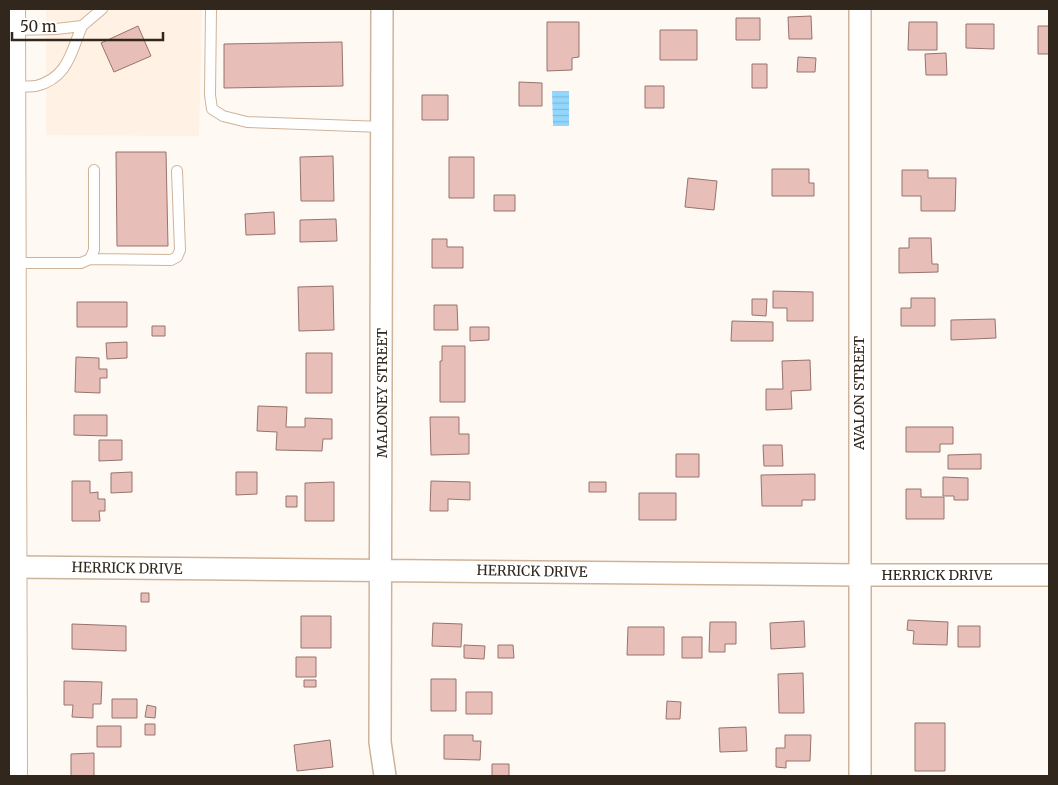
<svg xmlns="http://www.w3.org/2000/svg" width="1058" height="785" viewBox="0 0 1058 785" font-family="Merriweather,serif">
<defs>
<pattern id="water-rules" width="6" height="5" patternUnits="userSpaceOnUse" patternTransform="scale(1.25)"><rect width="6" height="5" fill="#93d7fe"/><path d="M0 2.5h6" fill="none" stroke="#7fb9d9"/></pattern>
</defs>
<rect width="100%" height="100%" fill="#fff9f4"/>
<path fill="#fff1e4" d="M46,9H202L199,136L46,135Z"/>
<path fill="url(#water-rules)" d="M552,91H569V126H553Z"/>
<path fill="#e7bfb8" stroke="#97736c" d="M811,16L812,39H789L788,17Z
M736,18H760V40H736Z
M547,22H579V57L572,58V70L547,71Z
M909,22H937V50H908Z
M966,24H994V49L966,48Z
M138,26L151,56L114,72L101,43Z
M1038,26H1049V54H1038Z
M660,30H697V60H660Z
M342,42L343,86L224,88V44Z
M946,53L947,75H926L925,54Z
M798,57L816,58L815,72H797Z
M752,64H767V88H752Z
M519,82L542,83V106H519Z
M645,86H664V108H645Z
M422,95H448V120H422Z
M116,152H166L168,246H117Z
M333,156L334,201H301L300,157Z
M449,157H474V198H449Z
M772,169H809V183H814V196H772Z
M902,170H928V178H956L955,211H921V196H902Z
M688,178L717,181L714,210L685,207Z
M494,195H515V211H494Z
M274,212L275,234L246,235L245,214Z
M336,219L337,241L300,242V220Z
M909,238H931L932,264H938V272L899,273V248H909Z
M432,239H447V247H463V268H432Z
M333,286L334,330L299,331L298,287Z
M773,291L813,292V321H787V308H773Z
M911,298H935V326H901V308H911Z
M752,299H767L766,316L752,315Z
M77,302H127V327H77Z
M434,305H457L458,330H434Z
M995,319L996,338L951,340V320Z
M732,321L773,322V341H731Z
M152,326H165V336H152Z
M470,327H489V340L470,341Z
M127,342V358L107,359L106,343Z
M442,346H465V402H440V361H442Z
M306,353H332V393H306Z
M76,357L99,358V369H107V378H100V393L75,392Z
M810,360L811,390L791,391L792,409L766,410V389H783L782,361Z
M258,406L287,407L286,427H305V418L332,419V439H323L322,451L276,450L277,432L257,431Z
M74,415H107V436L74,435Z
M430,417H459V434H469V454L431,455Z
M906,427H953V444H940V452H906Z
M99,440H122V460L99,461Z
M763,445H782L783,466H764Z
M676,454H699V477H676Z
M981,454V469H948V455Z
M132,472V492L111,493V473Z
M236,472H257V494L236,495Z
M815,474V500H802V506H762L761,475Z
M943,477L968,478V500H954V496H943Z
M72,481H90V493L98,492V499H105V511H99L100,521H72Z
M431,481L470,482V500L448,499V511H430Z
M334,482V521H305V483Z
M589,482H606V492H589Z
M906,489H921V497H944V519H906Z
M639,493H676V520H639Z
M286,496H297V507H286Z
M141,593H149V602H141Z
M301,616H331V648H301Z
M908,620L948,622L947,645L913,644L914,631L907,630Z
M804,621L805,647L771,649L770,623Z
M710,622H736V644H725V652H709Z
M433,623L462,624L461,647L432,646Z
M72,624L126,626V651L72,649Z
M958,626H980V647H958Z
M628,627H664V655H627Z
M682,637H702V658H682Z
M464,645L485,646L484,659L464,658Z
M498,645H513L514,658H498Z
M296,657H316V677H296Z
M803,673L804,713H779L778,674Z
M431,679H456V711H431Z
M304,680H316V687H304Z
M64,681L102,682L101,704H93V718L72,717L73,705H64Z
M466,692H492V714H466Z
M112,699H137V718H112Z
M667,701L681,702L680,719H666Z
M147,705L156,707L155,718L145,717Z
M915,723H945V771H915Z
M145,724H155V735H145Z
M97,726H121V747H97Z
M746,727L747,751L720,752L719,728Z
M444,735H473V741H481L480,760L444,759Z
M785,735H811L810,761H786V768L776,767V748H785Z
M330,740L333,767L297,771L294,745Z
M94,753V776H71V754Z
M492,764H509V776H492Z"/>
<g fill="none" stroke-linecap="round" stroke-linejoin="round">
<defs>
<path id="lane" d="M211,9L210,95L212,109L223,116L247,122L382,127
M12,30L56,29L82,26L102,9
M12,86C20,86 29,87 36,86C68,78 71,52 82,26
M90,259L171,260L177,257L180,250L177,171
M14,263H81L90,259L94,250V170"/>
<path id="street" d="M382,9L380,742L385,776
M860,9V776
M14,567L859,575H1049"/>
<path id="secondary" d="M11,9L13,776"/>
</defs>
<use href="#lane" stroke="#cfb399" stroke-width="12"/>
<use href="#street" stroke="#cfb399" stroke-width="24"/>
<use href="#secondary" stroke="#cfb399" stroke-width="30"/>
<use href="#lane" stroke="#fff" stroke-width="10"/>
<use href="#street" stroke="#fff" stroke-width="21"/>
<use href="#secondary" stroke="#fff" stroke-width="28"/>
</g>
<g text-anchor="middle" stroke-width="4.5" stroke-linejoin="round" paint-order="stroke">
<g font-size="14" fill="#31271d" stroke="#fff">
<text transform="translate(382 393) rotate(-90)" y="5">MALONEY STREET</text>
<text transform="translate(859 393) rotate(-90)" y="5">AVALON STREET</text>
<text transform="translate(127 568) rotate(1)" y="5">HERRICK DRIVE</text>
<text transform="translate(532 571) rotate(1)" y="5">HERRICK DRIVE</text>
<text x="937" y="580">HERRICK DRIVE</text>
</g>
</g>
<rect width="1058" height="785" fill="none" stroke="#31271d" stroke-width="20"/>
<path d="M12 32v8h151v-8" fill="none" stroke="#31271d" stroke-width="2.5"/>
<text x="20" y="32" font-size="15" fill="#31271d" stroke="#ffffff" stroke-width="4" paint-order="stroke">50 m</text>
</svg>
